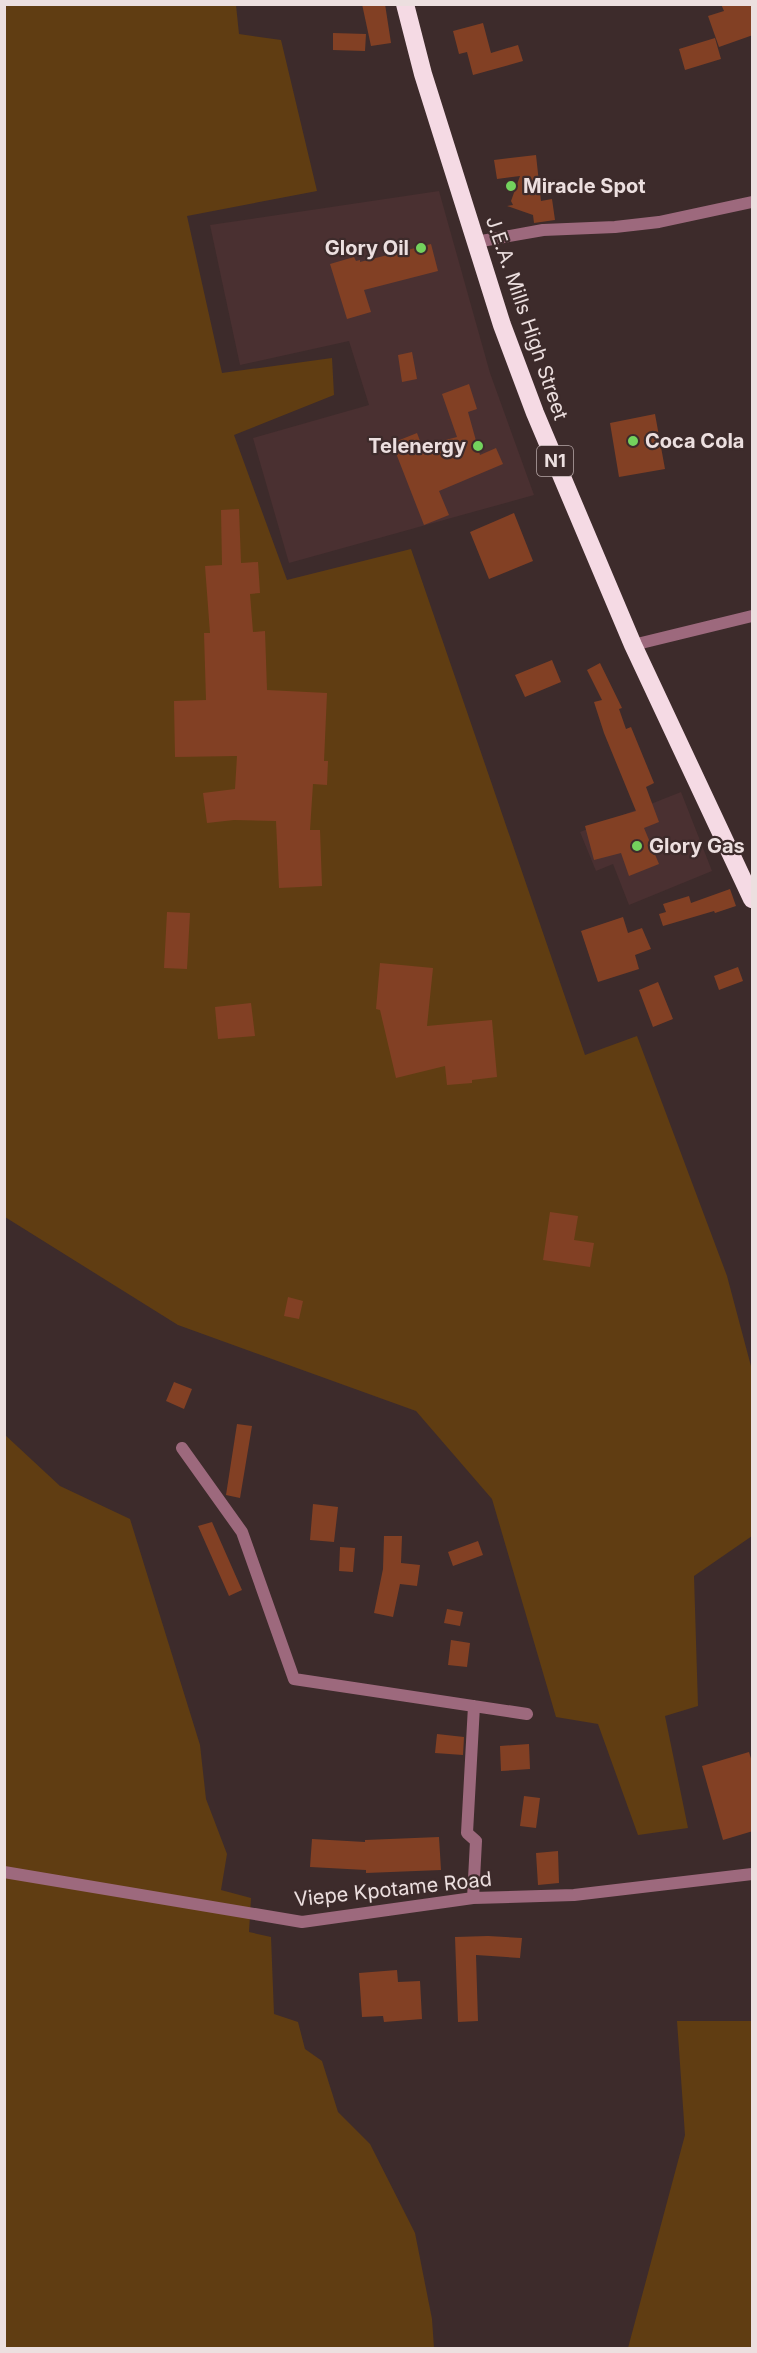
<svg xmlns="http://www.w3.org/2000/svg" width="757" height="2353" viewBox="0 0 757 2353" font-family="Inter,sans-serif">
<rect width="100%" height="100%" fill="#3d2b2b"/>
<path fill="#4a3031" d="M439,191L490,373L534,495L289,563L253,438L369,405L349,341L240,365L210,225Z
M681,792L712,871L629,905L613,864L596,871L580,832Z"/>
<path fill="#603d12" d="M4,5H236L239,34L281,40L317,191L187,216L222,373L332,358L334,395L234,435L287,580L411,549L585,1055L637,1036L727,1276L752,1370V1536L694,1576L698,1706L665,1716L688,1828L638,1835L598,1724L556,1717L492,1499L416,1411L178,1325L5,1217Z
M4,1434L60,1486L130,1519L200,1745L206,1799L227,1854L221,1890L251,1898L249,1932L271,1937L274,2014L298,2022L305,2049L322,2061L338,2112L370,2144L415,2233L432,2319L434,2348H5Z
M677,2021H752V2348H628L685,2135Z"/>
<path fill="#824024" d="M362,4H385L391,43L371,46Z
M721,4H753V35L719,47L708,16L724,11Z
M483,23L491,53L518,45L523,61L473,75L467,52L459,54L453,31Z
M333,33L366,34L365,51L333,50Z
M715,38L721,59L685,70L679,49Z
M536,155L541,201L552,199L555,220L534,223L533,215L507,206L513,205L511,201L520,176L497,179L494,160Z
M431,244L438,271L364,290L371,312L347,319L330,264L354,257L356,261L360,260V262Z
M412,352L417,379L402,382L398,355Z
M469,384L477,409L468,412L480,455L496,448L503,464L439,491L449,515L424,525L392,443L417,433L422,446L457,437L442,394Z
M655,414L665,469L619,477L610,423Z
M239,509L241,563L258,562L260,593L250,594L253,632L265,631L267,690L327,693L324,761H328L327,785L313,784L310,830H320L322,886L279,888L276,821L234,820L207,823L203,793L235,789L237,756L175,757L174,701L206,700L204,633H210L205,566L222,565L221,510Z
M514,513L533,561L489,579L470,532Z
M552,660L561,682L525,697L515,675Z
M600,663L622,708L619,709L626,729L631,727L654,783L646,787L659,822L644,828L659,864L629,876L621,853L594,860L585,826L636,811L604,733L594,702L602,700L587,670Z
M730,889L736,906L715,913L714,911L663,926L659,914L666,912L663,904L689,896L691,903Z
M167,912L190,913L187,969L164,968Z
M623,917L628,933L642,928L651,949L635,955L639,969L598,982L581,931Z
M380,963L433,968L427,1026L492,1020L497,1077L472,1080V1083L447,1085L445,1066L396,1078L380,1010L376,1009Z
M738,967L743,981L719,990L714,976Z
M658,982L673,1019L653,1027L639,990Z
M251,1003L255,1036L218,1039L215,1007Z
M550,1212L578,1216L574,1240L594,1243L590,1267L543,1260Z
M288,1297L303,1301L299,1319L284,1316Z
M174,1382L192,1389L184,1409L166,1401Z
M237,1424L252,1426L240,1498L226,1495Z
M313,1504L338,1507L334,1542L310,1540Z
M212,1522L242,1590L229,1596L198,1526Z
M384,1536H402L401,1563L420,1565L417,1586L400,1584L393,1617L374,1613L383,1569Z
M478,1541L483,1555L453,1566L448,1552Z
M340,1547L355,1548L353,1572L339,1571Z
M447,1609L463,1612L460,1626L444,1623Z
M451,1640L470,1643L467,1667L448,1665Z
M437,1734L464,1737L463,1755L435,1753Z
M529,1744L530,1769L501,1771L500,1746Z
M749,1752L753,1765V1831L723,1840L702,1766Z
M524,1796L540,1798L536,1828L520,1826Z
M439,1837L441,1870L366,1873V1870L310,1867L312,1839L365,1842V1840Z
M558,1851L559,1883L538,1885L536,1853Z
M488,1936L522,1938L520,1958L476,1955L478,2021L458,2022L455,1937Z
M397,1970L398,1982L420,1981L422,2019L384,2022L383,2016L362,2017L359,1973Z"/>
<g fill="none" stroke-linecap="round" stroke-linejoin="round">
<path stroke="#9d697d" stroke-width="12" d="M476,242L543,230L615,227L659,222L752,202
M633,645L752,616
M182,1448L242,1532L294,1679L527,1714
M4,1872L302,1922L473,1898L574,1895L752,1874
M473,1898L476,1841L467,1833L474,1706"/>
<path stroke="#f5dae4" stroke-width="18" d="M405,4L423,74L502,325L535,413L633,645L752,899"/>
</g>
<g fill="#73d25d" stroke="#3d2b2b" stroke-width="2">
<circle cx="511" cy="186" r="6"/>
<circle cx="421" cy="248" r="6"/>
<circle cx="633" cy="441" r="6"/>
<circle cx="478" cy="446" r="6"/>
<circle cx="637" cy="846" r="6"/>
</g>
<g text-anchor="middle" stroke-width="4.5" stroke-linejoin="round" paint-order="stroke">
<rect fill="#3d2b2b" stroke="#b8a9a9" stroke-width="1.5" x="537" y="446" width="36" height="30" rx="4.5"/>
<g font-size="18" font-weight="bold" fill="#ecdfdf">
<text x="555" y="467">N1</text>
</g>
<g font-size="20" font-weight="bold" fill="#ecdfdf" stroke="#3d2b2b" text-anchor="start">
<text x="523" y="193">Miracle Spot</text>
<text x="409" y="255" text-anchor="end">Glory Oil</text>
<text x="645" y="448">Coca Cola</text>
<text x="466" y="453" text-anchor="end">Telenergy</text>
<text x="649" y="853">Glory Gas</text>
</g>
<g font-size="20" fill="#ecdfdf" stroke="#3d2b2b">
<text transform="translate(527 318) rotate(71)" y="7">J.E.A. Mills High Street</text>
<text transform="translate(393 1889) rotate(-6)" y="7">Viepe Kpotame Road</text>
</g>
</g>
<rect width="757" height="2353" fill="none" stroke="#ecdfdf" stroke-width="12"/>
</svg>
